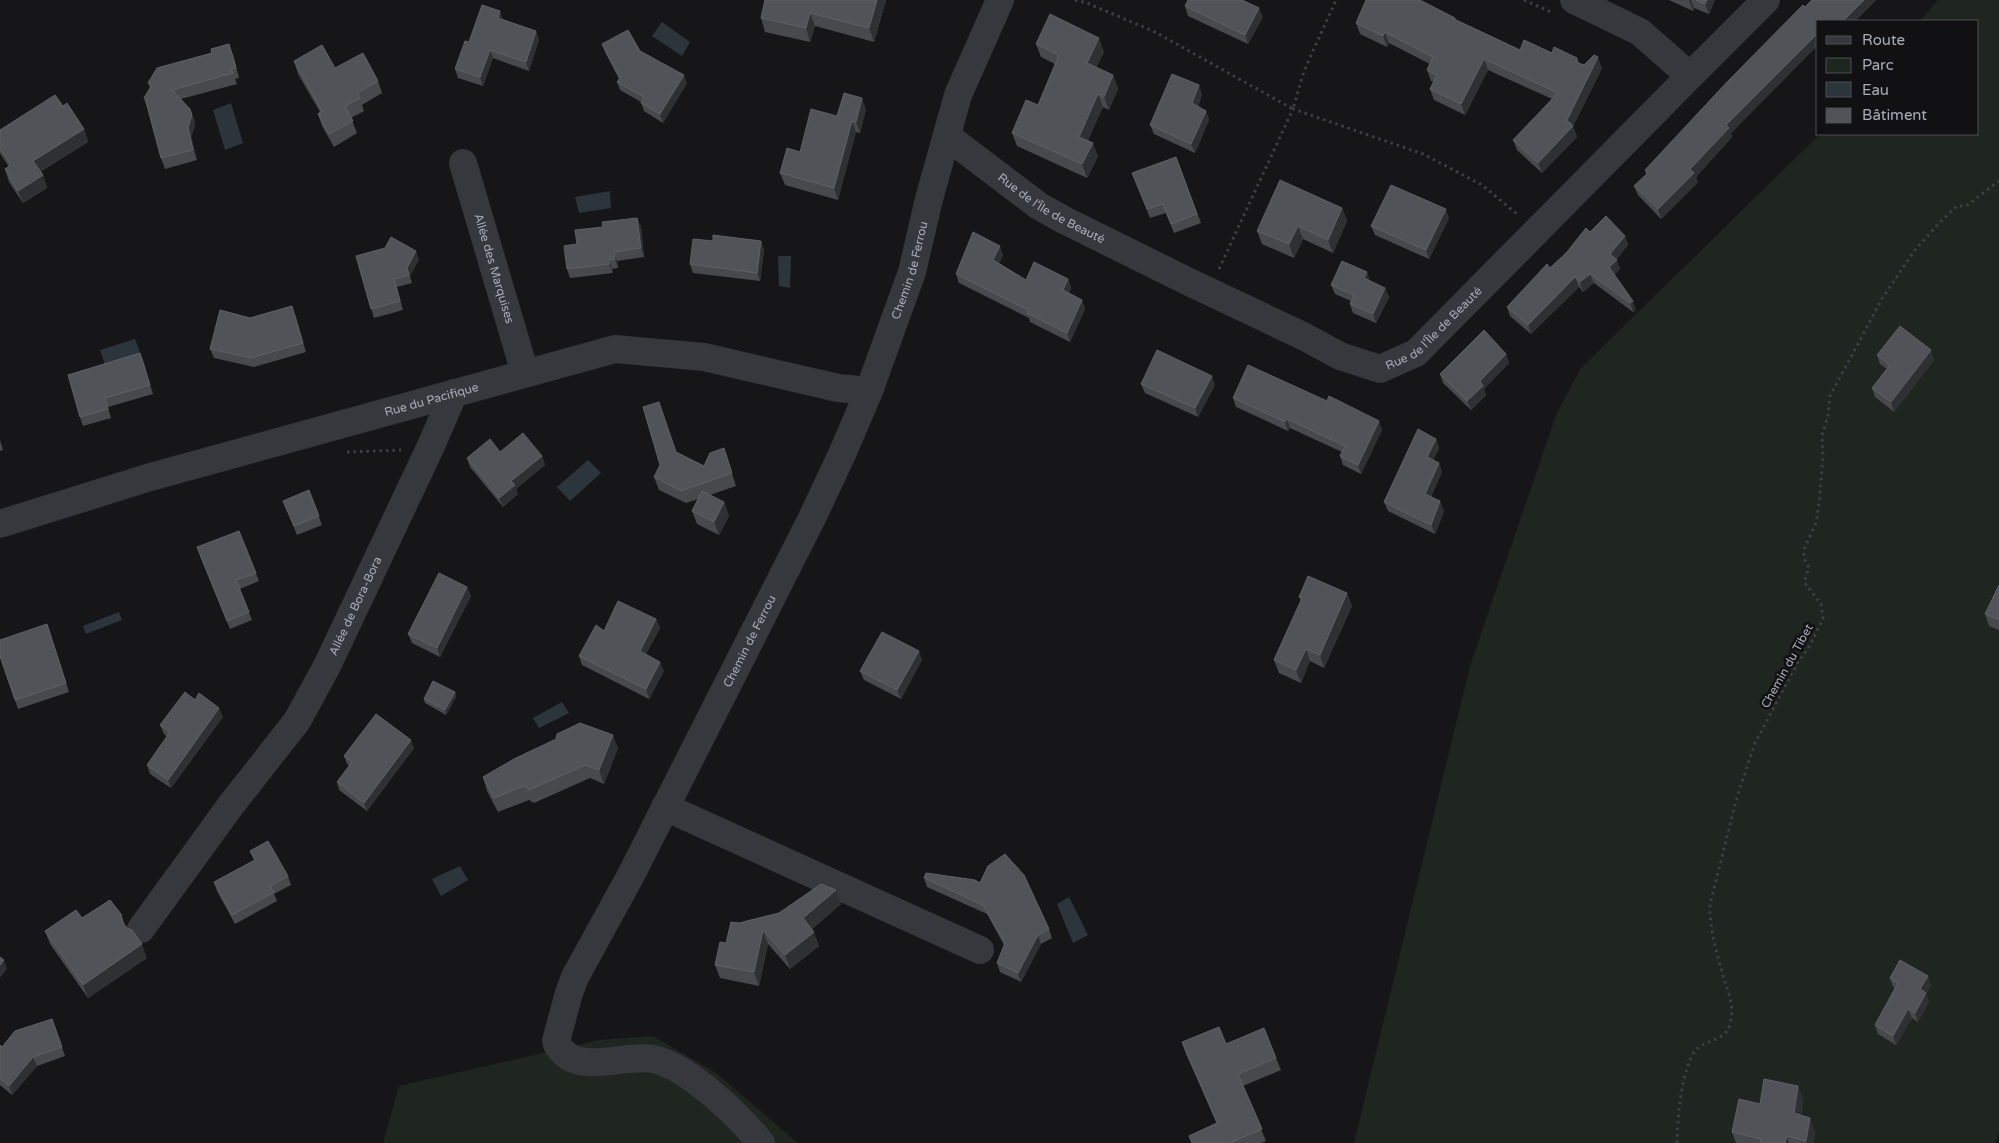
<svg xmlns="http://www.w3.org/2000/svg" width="1999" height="1143" viewBox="0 0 1999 1143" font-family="'Varela Round',sans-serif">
<rect width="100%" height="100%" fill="#161618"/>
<path fill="#1e261f" d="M1938,0H1999V1133L1995,1143H1354L1470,666L1556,415L1581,368L1820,134H1978V21H1920Z
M653,1036L715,1072L798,1143H383L399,1086L599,1040Z"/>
<path fill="#2c353c" d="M662,22L690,42L682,56L652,36Z
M231,103L243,143L225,150L213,110Z
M610,191L611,208L579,213L575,197Z
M778,256H791L790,288L779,286Z
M135,339L141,355L105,365L100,350Z
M588,460L601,473L570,501L557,487Z
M119,612L122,620L86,634L83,626Z
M562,702L569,713L539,728L533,718Z
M460,866L468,880L441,896L432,879Z
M1069,897L1088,935L1073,943L1057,904Z"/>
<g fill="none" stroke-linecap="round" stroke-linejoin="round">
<path stroke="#3d3f44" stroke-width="3" stroke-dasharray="2.5 4" stroke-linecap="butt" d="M1075,0L1087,3L1155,32L1293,109L1304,71L1336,0
M1524,0L1551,12
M1219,269L1293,109L1423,154L1482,185L1517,214
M347,452L401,450
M1677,1143C1677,1123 1682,1060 1698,1048C1709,1039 1726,1040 1730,1024C1735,1006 1728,992 1723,976C1717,953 1709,928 1710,904L1737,797L1755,743L1797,664L1809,647L1823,619L1821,604L1804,582L1809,568L1804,558V553L1805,547L1816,523L1819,504L1823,456L1822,435L1828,416L1830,396L1883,297L1915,250L1940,222L1957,206H1966L1999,181"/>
<g stroke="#37383d" stroke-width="28">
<path d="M1690,76L1766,0"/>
<path id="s1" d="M948,137L1039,206L1064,220L1187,281L1305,337L1340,356L1380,369L1416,353L1690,76L1640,32L1574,0"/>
<path id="s2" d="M463,163L525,373"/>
<path id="s3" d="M0,524L147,478L615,349L704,357L838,388L869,391"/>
<path d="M665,807L980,950"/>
<path id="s4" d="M141,929L231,805L297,721L327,666L430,448L454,393"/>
<path id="s5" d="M761,1143C739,1116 688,1066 653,1059C627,1054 585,1073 564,1053C560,1049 557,1046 556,1041L569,993L575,977L631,875L812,518L843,452L869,391L912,272L929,199L958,95L1000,0"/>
</g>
</g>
<path fill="#47494d" d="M765,0H886L874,42L815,26L810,42L765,32L761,18Z
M1669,0H1715L1709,14L1694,8L1693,11Z
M1812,0H1876L1855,21H1818V45L1731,133L1732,137L1696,177L1698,182L1661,219L1638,195L1634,186L1646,174L1645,170Z
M1185,6L1263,17L1248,44L1188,16Z
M1455,18L1456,20L1520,50L1552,53L1577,58L1579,63L1584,65L1602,68L1573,126L1577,137L1542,173L1517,150L1513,140L1552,99L1488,70L1465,115L1434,100L1430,89L1434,82L1431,81L1427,70L1430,64L1389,43L1387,47L1360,34L1356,23Z
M503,20L536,31L539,40L529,71L493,58L483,86L458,78L455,69L469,42Z
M602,44L640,51L687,83L663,123L644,111L641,102L620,90L617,82L619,79L605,52Z
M1036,44L1104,52L1096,68L1113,75L1118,89L1109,110L1103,107L1088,140L1098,156L1087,178L1017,146L1012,133L1038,105L1055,64L1041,57Z
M233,54L239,78L235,79L237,84L181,99L190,109L194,120L195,126L191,137L197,160L165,169L161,158L148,109L144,98L150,88L148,83Z
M294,61L335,68L378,81L382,93L362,105L364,111L351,118L357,133L334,147L322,126L318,114L320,112L298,74Z
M1202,94L1198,107L1206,111L1209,120L1195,153L1154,134L1150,125Z
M63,106L84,129L88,142L40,172L43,175L47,188L23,203L9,182L5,169L9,167L0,153V130Z
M866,109L860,133L856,132L838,200L785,185L780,173L837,116Z
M1176,157L1201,223L1174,233L1166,213L1150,218L1136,182Z
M1342,208L1347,221L1333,253L1303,239L1294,258L1262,244L1257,231Z
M637,218L641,227L644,257L617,261L618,268L612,269L613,273L570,278L567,269L577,244L603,227Z
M1449,218L1429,259L1375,235L1371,226Z
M1590,232L1625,236L1628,245L1616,260L1620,269L1614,275L1636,310L1633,312L1594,283L1583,292L1579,287L1531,334L1510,316L1507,307Z
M713,241H761L764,250L760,281L693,273L690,264Z
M1003,255L999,263L1026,280L1068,279L1071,288L1069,293L1082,300L1085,309L1070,342L1030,322L1029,318L959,283L956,274Z
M356,256L419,259L410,276L412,283L397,287L403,310L374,318Z
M1370,281L1385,288L1389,297L1376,323L1353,313L1350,304L1351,301L1335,294L1331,285Z
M295,315L306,352L254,367L214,358L210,349L250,318Z
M140,353L153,394L108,407L111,418L83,426L80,417Z
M1506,354L1509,363L1484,389L1486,395L1471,410L1443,383L1440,374Z
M1877,355L1934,360L1894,412L1875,397L1872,388L1887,369L1880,364Z
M1141,384L1215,385L1198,417L1145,393Z
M1233,398L1382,430L1361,474L1343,465L1340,456L1342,452L1290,428L1288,431L1236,407Z
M1436,439L1439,448L1433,460L1439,463L1442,472L1431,497L1444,511L1435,534L1388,511L1384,502Z
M0,440L3,450L0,451Z
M500,452L542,456L545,465L516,489L518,494L503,507L470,467L467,458Z
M676,452L704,466L728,461L736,486L710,495L724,502L729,516L719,535L697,524L692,511L698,499L686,503L659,490L654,477Z
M309,490L322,525L297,535L283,501Z
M239,531L259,581L240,589L252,620L230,629L200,556Z
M1999,585V630L1989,626L1985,614Z
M467,587L471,596L440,657L412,643L408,634Z
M1347,593L1352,606L1324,668L1310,661L1301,683L1279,673L1274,660L1301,601L1299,597Z
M656,619L660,628L646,654L664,671L649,699L582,665L579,656L604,631Z
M47,624L69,692L18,709L0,656Z
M922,660L901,699L864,680L860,671Z
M455,692L456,697L446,715L425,703L424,699Z
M195,700L223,717L171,788L150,774L147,765L167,737L164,734L160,725Z
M414,748L367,811L339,790L337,782L349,766L347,764L344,756Z
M618,748L604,784L590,778L534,803L529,800L498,812L487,791L483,777Z
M250,851L288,876L291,885L274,894L277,901L235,924L217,891L214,882L254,860Z
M924,878L1049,929L1052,938L1041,944L1021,982L1000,972L997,963L1004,945L987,914L927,887Z
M836,890L841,904L812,929L819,946L790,969L768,944L759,986L720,978L715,965L726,943L739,923L779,913Z
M121,914L125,925L147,958L88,998L50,944L45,931L82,918Z
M1890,978L1931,985L1926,994L1929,1002L1918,1022L1912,1018L1896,1045L1878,1034L1875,1025L1895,988L1893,987Z
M52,1019L65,1056L37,1066L12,1095L0,1085V1045L2,1047Z
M1182,1042L1226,1044L1276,1058L1281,1070L1243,1086L1266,1141L1261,1143H1192L1189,1136L1217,1123L1186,1054Z
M1798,1086L1803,1100L1801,1115L1815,1132L1813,1143H1736L1732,1132L1760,1104Z"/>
<path fill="#2f3033" d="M877,0H886L874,42L869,28Z
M1689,0H1691L1694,8L1693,11Z
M1707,0H1715L1709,14L1705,4Z
M1864,0H1876L1855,21H1843Z
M1259,8L1263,17L1248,44L1245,35Z
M500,11L503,20L498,18Z
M810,13L815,26L810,42L806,28Z
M536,31L539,40L529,71L526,62Z
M1385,32L1389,43L1387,47L1383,36Z
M1816,35L1818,40V45L1731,133L1732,137L1696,177L1698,182L1661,219L1658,209L1726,125Z
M1099,38L1104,52L1092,77L1087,63Z
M229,44L233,54L239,78L236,68Z
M490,50L493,58L483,86L480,77Z
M1598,57L1602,68L1573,126L1577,137L1542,173L1538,163L1567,120Z
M1484,59L1488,70L1465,115L1461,104Z
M684,75L687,83L663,123L660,114Z
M1113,75L1118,89L1109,110L1104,97Z
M1199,85L1202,94L1196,112L1192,103Z
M1098,94L1103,107L1083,150L1079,137Z
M862,98L866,109L860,133L856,122Z
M190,109L195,126L191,137L197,160L193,150L188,127Z
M1206,111L1209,120L1195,153L1191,144Z
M852,121L856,132L838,200L834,188Z
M84,129L88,142L38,173L33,161Z
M1093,143L1098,156L1087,178L1082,164Z
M43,175L47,188L23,203L18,191Z
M1342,208L1347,221L1333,253L1328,240Z
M1446,209L1449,218L1429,259L1426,250Z
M637,218L641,227L644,257L641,248Z
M1298,226L1303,239L1294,258L1289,244Z
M1625,236L1628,245L1613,263L1610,254Z
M761,241L764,250L760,281L757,273Z
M1000,246L1003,255L996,269L993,260Z
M416,251L419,259L410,276L412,283L407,268Z
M614,252L617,261L618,268L615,259Z
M609,260L612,269L613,273L609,264Z
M1617,260L1620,269L1612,276L1609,267Z
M1367,272L1370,281L1364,278Z
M1590,274L1594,283L1583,292L1580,282Z
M1575,277L1579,287L1531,334L1528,325Z
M394,279L397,287L403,310L400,301Z
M1068,279L1071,288L1066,299L1063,290Z
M1385,288L1389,297L1376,323L1373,314Z
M1082,300L1085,309L1070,342L1067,333Z
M1633,301L1636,310L1633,312L1630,303Z
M292,306L295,315L306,352L303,343Z
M1931,350L1934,360L1894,412L1891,402Z
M140,353L144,362L153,394L150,385Z
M1506,354L1509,363L1484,389L1486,395L1471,410L1467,401L1480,381Z
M1212,376L1215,385L1198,417L1195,408Z
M1287,419L1290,428L1288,431L1285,422Z
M1379,421L1382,430L1361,474L1358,465Z
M1436,439L1439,448L1430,466L1427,457Z
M542,456L545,465L516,489L518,494L503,507L499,498L511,481Z
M1439,463L1442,472L1428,503L1425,494Z
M1440,501L1444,511L1435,534L1431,525Z
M724,502L729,516L719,535L714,522Z
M467,587L471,596L440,657L437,648Z
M1347,593L1352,606L1324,668L1320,655Z
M656,619L660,628L643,660L640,651Z
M1306,649L1310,661L1301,683L1296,670Z
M919,651L922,660L901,699L897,690Z
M660,662L664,671L649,699L646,689Z
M455,692L456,697L446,715L445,710Z
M219,708L223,717L171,788L168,780Z
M613,735L618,748L604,784L599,770Z
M411,740L414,748L367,811L364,803Z
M836,890L841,904L808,932L803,918Z
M763,930L768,944L759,986L754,972Z
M814,932L819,946L790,969L785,955Z
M1038,935L1041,944L1021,982L1018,973Z
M142,944L147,958L88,998L83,985Z
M4,960L7,969L0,978V965Z
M1928,976L1931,985L1926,994L1929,1002L1918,1022L1915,1013L1920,989Z
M1908,1009L1912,1018L1896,1045L1893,1036Z
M33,1057L37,1066L12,1095L9,1086Z
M1798,1086L1803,1100L1799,1126L1794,1113Z
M1810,1118L1815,1132L1813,1143H1807L1806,1141Z
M1787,1136L1789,1143H1785Z"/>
<path fill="#525359" stroke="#5f6168" d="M765,0H877L869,28L810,13L806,28L761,18Z
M1188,0H1242L1259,8L1245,35L1185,6Z
M1366,0H1420L1455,18L1454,19L1520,50L1524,40L1552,53L1554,47L1577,58L1576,62L1584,65L1594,55L1598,57L1567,120L1573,126L1538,163L1513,140L1558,93L1484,59L1461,104L1430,89L1437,75L1427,70L1433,57L1385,32L1383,36L1356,23Z
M1696,0H1707L1705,4Z
M1812,0H1864L1843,21H1818V37L1816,35L1726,125L1729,128L1690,169L1694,173L1658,209L1634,186L1648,173L1645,170L1728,81L1803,5L1805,7Z
M482,5L500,11L498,18L536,31L526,62L490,50L480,77L455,69L465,41L469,42Z
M1050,14L1099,38L1087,63L1113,75L1104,97L1098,94L1079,137L1093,143L1082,164L1012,133L1026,100L1038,105L1059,55L1036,44Z
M628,30L640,51L684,75L660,114L641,103L644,97L617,82L620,78L602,44Z
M229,44L236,68L231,69L233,73L172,90L190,109L192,115L188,127L193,150L161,158L145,98H144L152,85L148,83L157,68L212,53L211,49Z
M322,45L335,68L363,53L378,81L357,93L360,98L345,106L353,121L329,134L318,114L322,111L294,61Z
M1172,74L1199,85L1192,103L1206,111L1191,144L1150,125Z
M844,93L862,98L856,122L852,121L834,188L780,173L787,148L800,152L811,109L837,116Z
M55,95L63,106L67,103L84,129L33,161L43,175L18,191L5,169L11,165L0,148V130Z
M1176,157L1197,214L1171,224L1163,204L1147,209L1132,173Z
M1280,180L1342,208L1328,240L1298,226L1289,244L1257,231Z
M1391,185L1446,209L1426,250L1371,226Z
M1606,216L1625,236L1610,254L1617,260L1609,267L1633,301L1630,303L1590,274L1580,282L1575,277L1528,325L1507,307L1547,264L1550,268L1567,252L1586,228L1590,232Z
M637,218L641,248L614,252L615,259L609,260V264L567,269L564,246L577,244L575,230L603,227L602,222Z
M973,232L1000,246L993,260L1026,280L1034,262L1068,279L1063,290L1082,300L1067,333L1027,313L1028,310L956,274Z
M713,235L761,241L757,273L690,264L693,239L713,241Z
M391,237L416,251L407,268L409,275L394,279L400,301L371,309L356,256L385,248Z
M1342,261L1367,272L1364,278L1385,288L1373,314L1350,304L1354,295L1331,285Z
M292,306L303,343L251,358L210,349L220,310L250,318Z
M1900,326L1931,350L1891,402L1872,388L1890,365L1877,355Z
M1484,330L1506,354L1480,381L1483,386L1467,401L1440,374Z
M1157,350L1212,376L1195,408L1141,384Z
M140,353L150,385L105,398L108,409L80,417L68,375Z
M1248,365L1327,401L1329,396L1379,421L1358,465L1340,456L1345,446L1287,419L1285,422L1233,398Z
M659,402L676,452L704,466L710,453L724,448L732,473L681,491L654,477L660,465L643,407Z
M1418,429L1436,439L1427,457L1439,463L1425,494L1440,501L1431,525L1384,502Z
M523,433L542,456L511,481L515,485L499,498L467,458L490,439L500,452Z
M309,490L319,516L294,526L283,501Z
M702,491L724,502L714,522L692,511Z
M239,531L256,573L236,580L249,612L227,621L197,547Z
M439,573L467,587L437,648L408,634Z
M1308,576L1347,593L1320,655L1306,649L1296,670L1274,660L1302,598L1299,597Z
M1999,585V620L1985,614Z
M618,601L656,619L640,651L660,662L646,689L579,656L596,625L604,631Z
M47,624L66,683L15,700L0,656V640Z
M882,632L919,651L897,690L860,671Z
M433,681L455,692L445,710L424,699Z
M185,692L195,700L199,693L219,708L168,780L147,765L170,732L160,725Z
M376,714L411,740L364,803L337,782L352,762L344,756Z
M580,723L613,735L599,770L585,765L529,790L524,786L494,798L483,777L514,759L556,739L557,734Z
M268,841L288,876L270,886L274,892L232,915L214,882L255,860L250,851Z
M1005,854L1024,875L1049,929L1038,935L1018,973L997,963L1005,943L983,905L924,878L926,873L975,880L980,883L988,866Z
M821,884L836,890L803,918L814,932L785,955L763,930L754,972L715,965L720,942L726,943L731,922L739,923L779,913Z
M110,900L121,914L122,922L127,928L132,930L142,944L83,985L45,931L76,910L82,918Z
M0,957L4,960L0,965Z
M1900,960L1928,976L1920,989L1926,993L1915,1013L1908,1009L1893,1036L1875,1025L1898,983L1890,978Z
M52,1019L62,1047L33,1057L9,1086L0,1078V1045L2,1047L15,1031Z
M1219,1027L1226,1044L1264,1028L1276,1058L1238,1074L1262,1129L1230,1143H1192L1189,1136L1217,1123L1182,1042Z
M1764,1079L1798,1086L1794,1113L1810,1118L1806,1141L1787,1136L1785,1143H1760L1761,1139L1732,1132L1739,1099L1760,1104Z"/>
<g text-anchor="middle" stroke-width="5" stroke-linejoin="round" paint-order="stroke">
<g font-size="12" fill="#a8adb8" stroke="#111113">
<text dy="4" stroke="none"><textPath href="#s1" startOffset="126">Rue de l'Île de Beauté</textPath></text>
<text dy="4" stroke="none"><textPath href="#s2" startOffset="110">Allée des Marquises</textPath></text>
<text dy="4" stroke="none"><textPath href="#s5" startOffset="1095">Chemin de Ferrou</textPath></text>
<text dy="4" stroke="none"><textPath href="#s1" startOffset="561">Rue de l'Île de Beauté</textPath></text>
<text dy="4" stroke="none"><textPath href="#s3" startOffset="449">Rue du Pacifique</textPath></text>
<text dy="4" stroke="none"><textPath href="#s4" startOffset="389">Allée de Bora-Bora</textPath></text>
<text dy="4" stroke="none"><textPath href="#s5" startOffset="690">Chemin de Ferrou</textPath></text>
<text transform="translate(1787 666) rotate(-61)" y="4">Chemin du Tibet</text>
</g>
</g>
<rect x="1816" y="20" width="162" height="115" fill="#111113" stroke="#4d4f55"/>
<rect x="1826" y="36" width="25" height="8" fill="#37383d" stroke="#4d4f55"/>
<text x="1862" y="45" font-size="15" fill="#a8adb8">Route</text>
<rect x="1826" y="58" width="25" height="15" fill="#1e261f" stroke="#4d4f55"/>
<text x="1862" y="70" font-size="15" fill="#a8adb8">Parc</text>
<rect x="1826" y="82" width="25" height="15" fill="#2c353c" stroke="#4d4f55"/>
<text x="1862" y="95" font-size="15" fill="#a8adb8">Eau</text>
<rect x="1826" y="108" width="25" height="15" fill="#525359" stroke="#4d4f55"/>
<text x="1862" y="120" font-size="15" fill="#a8adb8">Bâtiment</text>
</svg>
